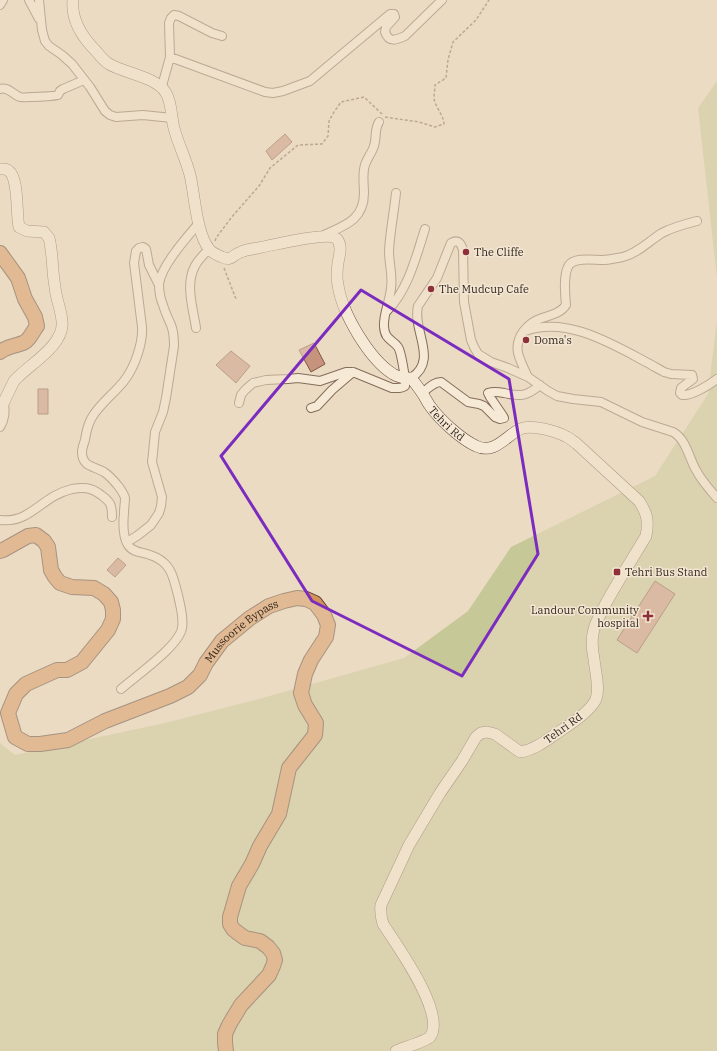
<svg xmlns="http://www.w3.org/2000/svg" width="717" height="1051" viewBox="0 0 717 1051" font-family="'IBM Plex Serif',serif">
<rect width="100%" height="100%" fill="#ebdbc3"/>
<path fill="#c7c898" d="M717,81V278L698,108Z
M717,320V1051H0V743L15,755L165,723L259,699L404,658L468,611L511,547L655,476L708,394Z"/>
<path fill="#c6937c" stroke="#815543" d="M285,134L292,142L272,160L266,151Z
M314,343L325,364L311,372L299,350Z
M231,351L250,366L236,383L216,365Z
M38,389H48V414H38Z
M118,558L126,565L115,577L107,570Z
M655,581L675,594L637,653L617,640Z"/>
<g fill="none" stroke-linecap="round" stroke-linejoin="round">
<defs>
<path id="street" d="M29,0L39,19
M39,0L42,30L45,41L49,46L62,55L72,64L90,87L105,111L110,115L116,117L143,115L172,118
M0,5L3,0
M170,57L265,92L273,93L283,91L310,81L390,14H394L395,17L386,27L385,32C389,43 396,40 405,36L442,0
M162,86L170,57L169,23L171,18L174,15L179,16L212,33L222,36
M0,89C8,86 13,95 20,97C22,98 56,96 58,95L60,91L63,89L84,80
M322,236C343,226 364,221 364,193C364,184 362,174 365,165C367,158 372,153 374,146C377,137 374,130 379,122
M387,311C408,290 416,257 425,229
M196,328C193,308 185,284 195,266C198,260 204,254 209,249
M525,331C567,316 612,344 648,363C653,366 659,369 664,372L671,374L692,375L693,379L681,388L680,393L682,395C692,396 709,385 717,379
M528,377C524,369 520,361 518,353C515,337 527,323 542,318C551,315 561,313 566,305C565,294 563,274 569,265C575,257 593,260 602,260C609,260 616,258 623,257C638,253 649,241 662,233C673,227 685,224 697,221
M411,378C439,360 412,331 418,306L437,278L451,243C458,239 461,243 463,250L464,302L471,340L474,347L478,354L491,362L508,368L528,377L548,391L557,396L573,399L601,402L642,422L673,432C686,439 689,458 696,470C701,480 709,489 717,498
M422,393C428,389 433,382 441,382L468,402L479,404L484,406L495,417L500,419L504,418L503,416L490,397L488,393C494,391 499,392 504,393C521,397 527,396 540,385
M239,403L241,395L245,390L253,383L266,380L288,379L298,378L320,381L346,372H353L392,388C397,388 401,389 405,386C406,380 401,351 398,347C392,339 385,340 384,327C383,314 390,301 391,288C393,276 389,264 389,251C390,232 394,212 396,193
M311,408L317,406L332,390L353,372
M0,427C5,419 5,412 4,403
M0,520C8,521 16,520 24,516C41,507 51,494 72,489C83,487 91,487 101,495C111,502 112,505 112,517
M127,542L137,536L151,525L159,513L161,506L162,497L152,462L153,453L155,432L163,412L166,398L174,346C174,339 174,332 171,325C168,318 165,312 163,305C160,298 159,291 159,284C161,266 187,237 199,223
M121,689C136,676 179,646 182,628C184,617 180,605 178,595C175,586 174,574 167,566C163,561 156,557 150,555C143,552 133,553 128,545C123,537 123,523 124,513C124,508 125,503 125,498C124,494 121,490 119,487C115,482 110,476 104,472C94,466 82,467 82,452C82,448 84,443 85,440C86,433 88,425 91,419C99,404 114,394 124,381C135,367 143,343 142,327L134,263L136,251L139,248L143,247L146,249L149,265L159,285"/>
<g id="secondary">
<path id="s1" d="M73,0C71,20 82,37 96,51C100,56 104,61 109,64C124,73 157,77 166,93C172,103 171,117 174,128C178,144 186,159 190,175C195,196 196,232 209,249C212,253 217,255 222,257C232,262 233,254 241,252C247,249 255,249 262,247C274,245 329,231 337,239C343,246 339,256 338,263C337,270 336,277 338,285C342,313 369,359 393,374C399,378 405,378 411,378C415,383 419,388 422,393C425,397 427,402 430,406C440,420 461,439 476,446C494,455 506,436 520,429C532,424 556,431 567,437C571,439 574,442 577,444L639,501C647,513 649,521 646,536C632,560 617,582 604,607C601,614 596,621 594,629C591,639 592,649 594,659C595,670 600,688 596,699C591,711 571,724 560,731C548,739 535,750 520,752L495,734L487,732L481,733L476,737L462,761L440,793L409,845L381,905C380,912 381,917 383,924C396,944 447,1014 430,1037C426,1041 403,1048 396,1051"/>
<path d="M0,169C3,169 6,168 9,171C19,179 16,214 19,227L27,231L44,232L49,238C53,253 52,272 55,287C56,299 61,309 62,321C65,344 32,363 18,377L14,381L0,410"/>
</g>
<g id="highway">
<path d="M0,253L18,278L25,299L35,317L37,326C33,331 30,339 25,342C17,346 7,346 0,352"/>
<path id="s2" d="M0,551L3,550L28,536L36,535L44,541L48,547L51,570L55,577L60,583L72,587L94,588L104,594L111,602L113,610V619L108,630L82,662L67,670H57L26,684L16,694L8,713L15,737L28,744H40L68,740L105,721L170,696L188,687L200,675L206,663L222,641L250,618L269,606L284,601L297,598L306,599L315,603L324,615L328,625L326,637L311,660L305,674L301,693L305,705L316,723L315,735L289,768L279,814L260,846L252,864L239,886L230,917V924L233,929L238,933L245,938L260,941L268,947L273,953L275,960L273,966L269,975L241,1005L229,1025L225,1034V1043L226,1051"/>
</g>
</defs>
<use href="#street" stroke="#846d5b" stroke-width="10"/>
<use href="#secondary" stroke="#654e3f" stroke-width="12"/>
<use href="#highway" stroke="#523c2f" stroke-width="16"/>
<path stroke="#846d5b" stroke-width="1.5" stroke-dasharray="3 2" stroke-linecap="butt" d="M385,117L419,122L435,127L444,124C443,114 436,108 434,99C434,94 435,89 435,85L446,78L448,60L453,42L476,20L489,0
M215,241L216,238L231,218L259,186L270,168L298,145L322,144L328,136L329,121L334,112L341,102L364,97L382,114
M224,268L236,299"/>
<use href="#street" stroke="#f6e9d6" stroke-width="8"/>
<use href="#secondary" stroke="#f6e9d6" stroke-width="11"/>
<use href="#highway" stroke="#d4925a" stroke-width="14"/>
</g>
<path d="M0 0H717V1051H0ZM361,290L509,379L538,554L462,676L312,601L221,456Z" fill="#ebdbc3" fill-opacity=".55" fill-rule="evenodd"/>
<path fill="none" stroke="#7b2cbf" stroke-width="3" stroke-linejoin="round" d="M361,290L509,379L538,554L462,676L312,601L221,456Z"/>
<g fill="#8e303a" stroke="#f3e6d2" stroke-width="1.5">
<circle cx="466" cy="252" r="4"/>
<circle cx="431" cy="289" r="4"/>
<circle cx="526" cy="340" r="4"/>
<rect x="613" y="568" width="8" height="8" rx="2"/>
<path d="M646 610h4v4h4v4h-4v4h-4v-4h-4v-4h4z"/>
</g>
<g text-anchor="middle" stroke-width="3" stroke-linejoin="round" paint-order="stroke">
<g font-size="11" fill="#35271e" stroke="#f3e6d2" text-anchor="start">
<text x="474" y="256">The Cliffe</text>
<text x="439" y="293">The Mudcup Cafe</text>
<text x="534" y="344">Doma's</text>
<text x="625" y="576">Tehri Bus Stand</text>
<text x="639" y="614" text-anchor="end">Landour Community<tspan x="639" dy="13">hospital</tspan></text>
</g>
<g font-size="11" fill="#35271e" stroke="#f3e6d2">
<text dy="4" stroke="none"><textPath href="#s1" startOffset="669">Tehri Rd</textPath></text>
<text dy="4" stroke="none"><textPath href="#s2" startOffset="610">Mussoorie Bypass</textPath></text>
<text transform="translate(563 728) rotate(-36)" y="4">Tehri Rd</text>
</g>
</g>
</svg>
